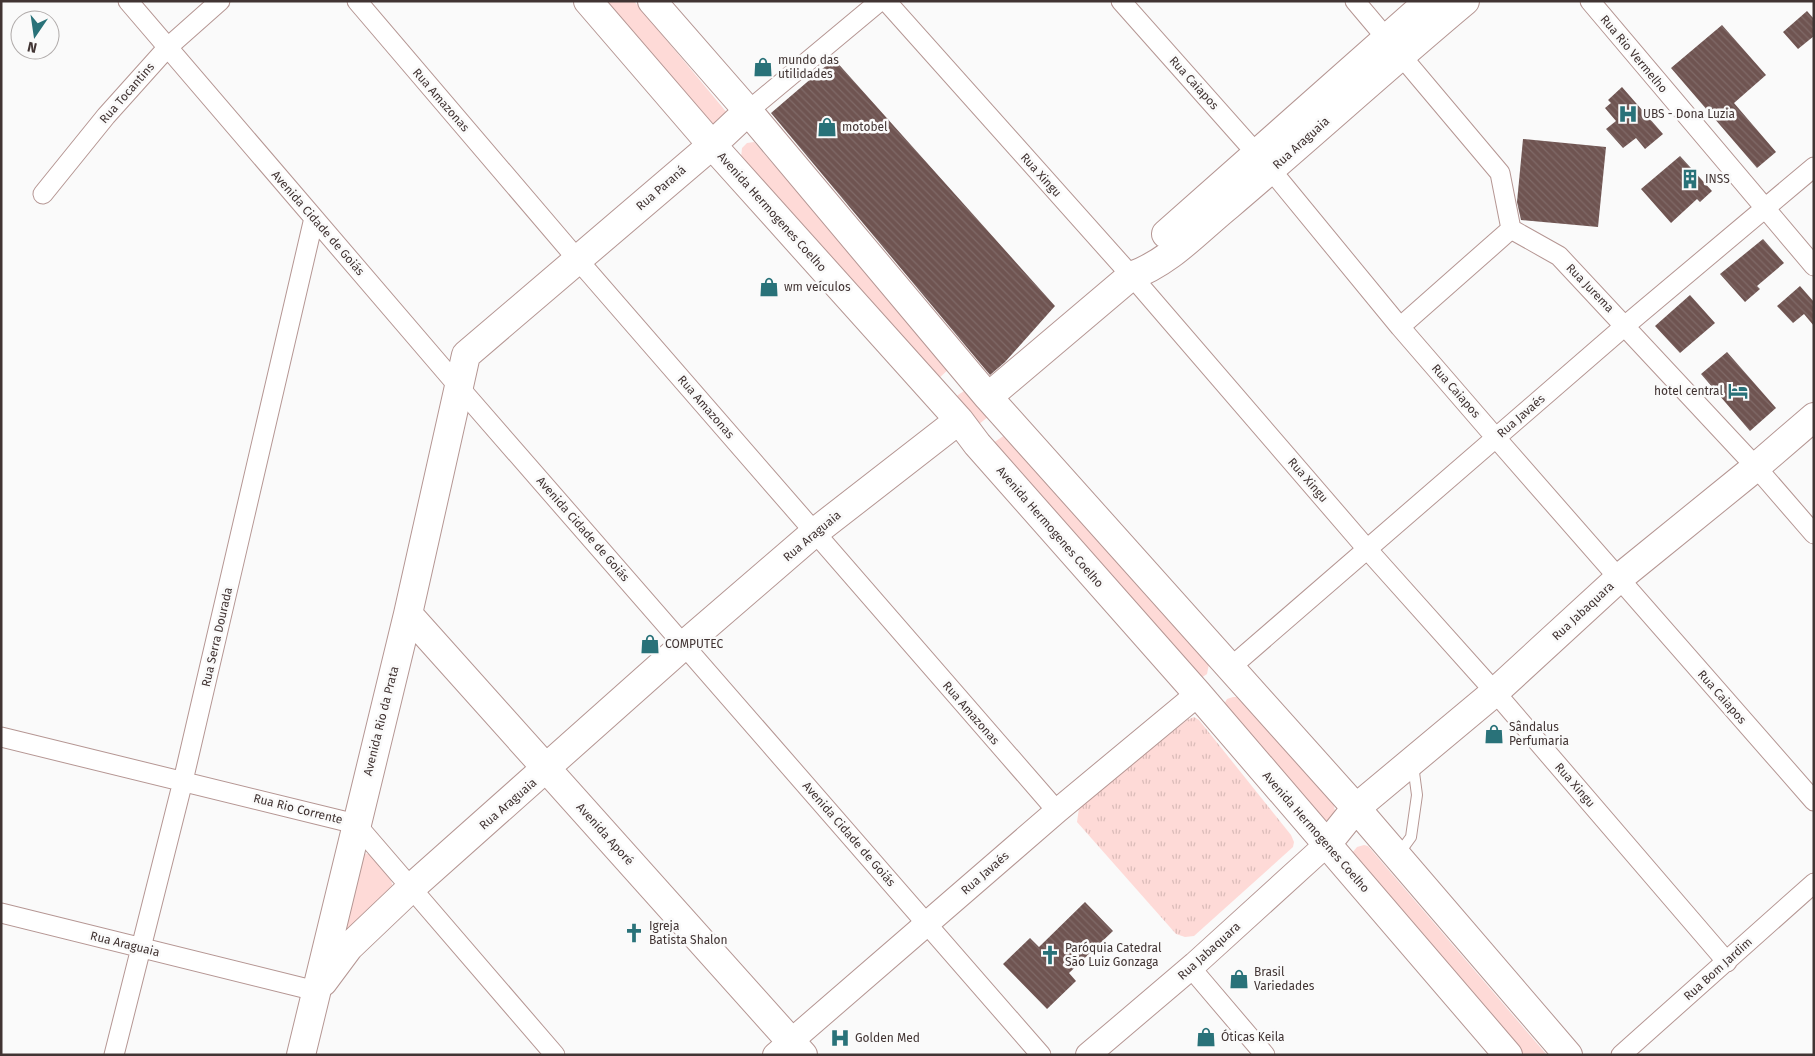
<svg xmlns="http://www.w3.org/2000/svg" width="1815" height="1056" viewBox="0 0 1815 1056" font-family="'Fira Sans',sans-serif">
<defs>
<pattern id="park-tufts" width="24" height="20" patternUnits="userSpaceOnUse" patternTransform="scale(1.25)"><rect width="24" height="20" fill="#fedad7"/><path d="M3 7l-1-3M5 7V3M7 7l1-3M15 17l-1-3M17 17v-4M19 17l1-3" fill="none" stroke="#dbbcb9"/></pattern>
<pattern id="building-back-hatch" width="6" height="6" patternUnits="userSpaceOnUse" patternTransform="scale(1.25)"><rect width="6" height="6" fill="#6f5451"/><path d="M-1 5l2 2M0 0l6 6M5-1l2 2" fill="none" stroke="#806a68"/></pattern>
</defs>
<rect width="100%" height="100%" fill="#fafafa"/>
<path fill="#fedad7" d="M607,1H634L728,114L715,125L712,123Z
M754,142L951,367L936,381L741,158L742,148L747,143Z
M967,389L989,416L978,425L954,401L958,395Z
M1005,435L1209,664L1207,674L1201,678L990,445Z
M1233,697H1237L1334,805L1335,812L1329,820H1323L1223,706L1227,699Z
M1364,845L1368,846L1547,1055H1520L1352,853L1357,847Z
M364,853C376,854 391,876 393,887L349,931L345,928L361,854Z"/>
<path fill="url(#park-tufts)" d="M1194,717L1199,720L1291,835L1294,842L1293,847L1194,936L1185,937L1176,934L1077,822L1079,808L1187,720Z"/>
<path fill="url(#building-back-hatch)" d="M1807,11L1814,19V36L1798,49L1783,32Z
M1722,25L1766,75L1734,103L1776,152L1757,168L1671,68Z
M834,59L1055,306L1005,362L990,375L771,113Z
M1622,87L1663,134L1645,149L1636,138L1623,148L1606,129L1616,121L1605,108L1611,103L1608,100Z
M1523,139L1606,147L1598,227L1521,220L1517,202Z
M1680,156L1712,191L1700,202L1697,199L1671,223L1641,189Z
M1763,239L1784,263L1757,286L1760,289L1745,302L1720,274Z
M1800,286L1814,302V326L1804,314L1793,323L1777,306Z
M1690,295L1715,323L1680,353L1655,326Z
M1727,352L1776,408L1750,431L1701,374Z
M1085,902L1113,931L1069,973L1076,981L1047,1009L1003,964L1030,938L1039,947Z"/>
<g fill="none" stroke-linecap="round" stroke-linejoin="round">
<defs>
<path id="service" d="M1398,855L1411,837L1417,795L1413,765"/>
<path id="minor" d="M128,1L458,386L1041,1055
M357,1L578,260L1057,811
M886,1L1136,281L1367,549L1495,692L1727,962
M1121,1L1271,170L1400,327L1496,438L1814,801
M1355,1L1500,173L1511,229L1559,256L1756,467L1814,534
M1590,1L1814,266
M748,111L880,1
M43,194L106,116L167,48L220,1
M1400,327L1511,229
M1231,667L1626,325L1814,167
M1,737L356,824L555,1055
M1,913L316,991
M1191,968L1265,1055
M114,1055L183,781L314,218
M1621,1055L1814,883"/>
<path id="tertiary" d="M775,1055L1057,811L1198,694
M1088,1055L1195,964L1327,844"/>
<path id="secondary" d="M588,1L712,145L959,420L977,444L1198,694L1508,1055
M652,1L748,111L988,397L1356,808L1568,1055
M1166,234L1429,1
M988,397L1131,276C1169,263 1198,230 1229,205C1308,138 1385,68 1465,1
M408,614L803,1055
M1327,844L1356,808L1495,692L1618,579L1756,467L1814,417
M323,982L349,947L411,888L684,645L815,532L959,420
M301,1055L408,614L466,355L712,145L748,111"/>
</defs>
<use href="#service" stroke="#b59693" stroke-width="12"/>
<use href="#minor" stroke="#b59693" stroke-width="21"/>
<use href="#tertiary" stroke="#b59693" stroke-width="26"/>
<use href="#secondary" stroke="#b59693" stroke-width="30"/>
<use href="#service" stroke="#fff" stroke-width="10"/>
<use href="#minor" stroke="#fff" stroke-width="19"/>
<use href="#tertiary" stroke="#fff" stroke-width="24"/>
<use href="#secondary" stroke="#fff" stroke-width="28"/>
</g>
<defs>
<symbol id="shop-bare" viewBox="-9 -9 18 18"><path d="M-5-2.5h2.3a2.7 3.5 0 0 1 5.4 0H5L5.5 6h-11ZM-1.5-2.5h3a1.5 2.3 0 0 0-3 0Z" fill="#297279" stroke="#fafafa" stroke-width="2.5" paint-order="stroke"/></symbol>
<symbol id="hospital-bare" viewBox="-9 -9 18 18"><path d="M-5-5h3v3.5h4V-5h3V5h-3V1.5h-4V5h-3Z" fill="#297279" stroke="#fafafa" stroke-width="2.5" paint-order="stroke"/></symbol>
<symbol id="building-bare" viewBox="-9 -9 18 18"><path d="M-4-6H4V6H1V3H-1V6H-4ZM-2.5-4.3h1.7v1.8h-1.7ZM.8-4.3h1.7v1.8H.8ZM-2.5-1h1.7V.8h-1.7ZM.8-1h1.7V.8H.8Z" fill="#297279" stroke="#fafafa" stroke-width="2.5" paint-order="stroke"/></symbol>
<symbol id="hotel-bare" viewBox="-9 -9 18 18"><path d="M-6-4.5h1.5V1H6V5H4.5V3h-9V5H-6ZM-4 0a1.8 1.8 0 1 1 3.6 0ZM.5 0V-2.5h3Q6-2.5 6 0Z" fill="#297279" stroke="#fafafa" stroke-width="2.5" paint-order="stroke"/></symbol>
<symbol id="church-bare" viewBox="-9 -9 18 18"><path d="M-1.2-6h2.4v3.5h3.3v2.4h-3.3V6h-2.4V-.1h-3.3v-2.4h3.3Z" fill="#297279" stroke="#fafafa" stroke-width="2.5" paint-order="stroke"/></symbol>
</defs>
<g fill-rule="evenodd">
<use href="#shop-bare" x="749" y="53" width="28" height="28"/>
<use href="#hospital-bare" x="1614" y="100" width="28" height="28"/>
<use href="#shop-bare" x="813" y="113" width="28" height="28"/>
<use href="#building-bare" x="1676" y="165" width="28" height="28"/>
<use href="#shop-bare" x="755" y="273" width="28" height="28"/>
<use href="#hotel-bare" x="1724" y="377" width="28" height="28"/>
<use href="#shop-bare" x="636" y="630" width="28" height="28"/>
<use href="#shop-bare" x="1480" y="720" width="28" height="28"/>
<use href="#church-bare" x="620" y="919" width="28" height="28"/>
<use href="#church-bare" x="1036" y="941" width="28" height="28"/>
<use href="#shop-bare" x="1225" y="965" width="28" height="28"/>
<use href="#shop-bare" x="1192" y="1023" width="28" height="28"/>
<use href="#hospital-bare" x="826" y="1024" width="28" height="28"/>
</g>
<g text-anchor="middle" stroke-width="5" stroke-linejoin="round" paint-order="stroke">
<g font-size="12" fill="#413433" stroke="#fafafa">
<text transform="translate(1634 54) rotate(50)" y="4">Rua Rio Vermelho</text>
<text transform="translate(1194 83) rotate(48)" y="4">Rua Caiapos</text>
<text transform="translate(127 93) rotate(-49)" y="4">Rua Tocantins</text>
<text transform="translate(441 100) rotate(49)" y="4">Rua Amazonas</text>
<text transform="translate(1301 143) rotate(-42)" y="4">Rua Araguaia</text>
<text transform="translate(1041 175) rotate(48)" y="4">Rua Xingu</text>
<text transform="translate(661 188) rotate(-41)" y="4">Rua Paraná</text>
<text transform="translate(772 212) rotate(48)" y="4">Avenida Hermogenes Coelho</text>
<text transform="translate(318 223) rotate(49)" y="4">Avenida Cidade de Goiás</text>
<text transform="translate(1590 288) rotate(46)" y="4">Rua Jurema</text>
<text transform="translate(1456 391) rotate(49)" y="4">Rua Caiapos</text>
<text transform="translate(706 407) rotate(49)" y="4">Rua Amazonas</text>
<text transform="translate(1521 416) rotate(-41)" y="4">Rua Javaés</text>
<text transform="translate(1308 480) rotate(49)" y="4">Rua Xingu</text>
<text transform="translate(1050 527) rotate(49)" y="4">Avenida Hermogenes Coelho</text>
<text transform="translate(583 529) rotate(49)" y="4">Avenida Cidade de Goiás</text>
<text transform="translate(812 536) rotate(-40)" y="4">Rua Araguaia</text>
<text transform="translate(1583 611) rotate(-43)" y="4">Rua Jabaquara</text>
<text transform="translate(217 637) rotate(-77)" y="4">Rua Serra Dourada</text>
<text transform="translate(1722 697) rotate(49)" y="4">Rua Caiapos</text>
<text transform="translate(971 713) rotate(49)" y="4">Rua Amazonas</text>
<text transform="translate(381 721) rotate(-76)" y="4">Avenida Rio da Prata</text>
<text transform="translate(1575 785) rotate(49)" y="4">Rua Xingu</text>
<text transform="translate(508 804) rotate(-41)" y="4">Rua Araguaia</text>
<text transform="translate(298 809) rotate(14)" y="4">Rua Rio Corrente</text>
<text transform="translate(1316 832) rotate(49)" y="4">Avenida Hermogenes Coelho</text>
<text transform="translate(605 834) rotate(48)" y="4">Avenida Aporé</text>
<text transform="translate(849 834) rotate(49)" y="4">Avenida Cidade de Goiás</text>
<text transform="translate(985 873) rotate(-41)" y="4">Rua Javaés</text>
<text transform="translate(125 944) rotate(14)" y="4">Rua Araguaia</text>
<text transform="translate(1209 951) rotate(-42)" y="4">Rua Jabaquara</text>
<text transform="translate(1718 969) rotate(-42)" y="4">Rua Bom Jardim</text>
</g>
<g font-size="12" fill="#413433" stroke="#fafafa" text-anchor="start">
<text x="778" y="64">mundo das<tspan x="778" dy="14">utilidades</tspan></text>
<text x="1643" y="118">UBS - Dona Luzia</text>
<text x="842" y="131">motobel</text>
<text x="1705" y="183">INSS</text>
<text x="784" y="291">wm veículos</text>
<text x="1723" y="395" text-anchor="end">hotel central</text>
<text x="665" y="648">COMPUTEC</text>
<text x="1509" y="731">Sândalus<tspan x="1509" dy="14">Perfumaria</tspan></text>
<text x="649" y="930">Igreja<tspan x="649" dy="14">Batista Shalon</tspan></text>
<text x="1065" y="952">Paróquia Catedral<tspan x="1065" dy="14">São Luiz Gonzaga</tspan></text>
<text x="1254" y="976">Brasil<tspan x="1254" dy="14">Variedades</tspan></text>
<text x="1221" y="1041">Óticas Keila</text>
<text x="855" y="1042">Golden Med</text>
</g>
</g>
<rect width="1815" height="1056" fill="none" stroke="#413433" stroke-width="5"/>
<g transform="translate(35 35) rotate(193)"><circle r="24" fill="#fafafa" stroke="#b0abaa"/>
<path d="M0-4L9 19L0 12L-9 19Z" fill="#297279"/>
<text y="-8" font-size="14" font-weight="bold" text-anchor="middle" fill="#413433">N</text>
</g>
</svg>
